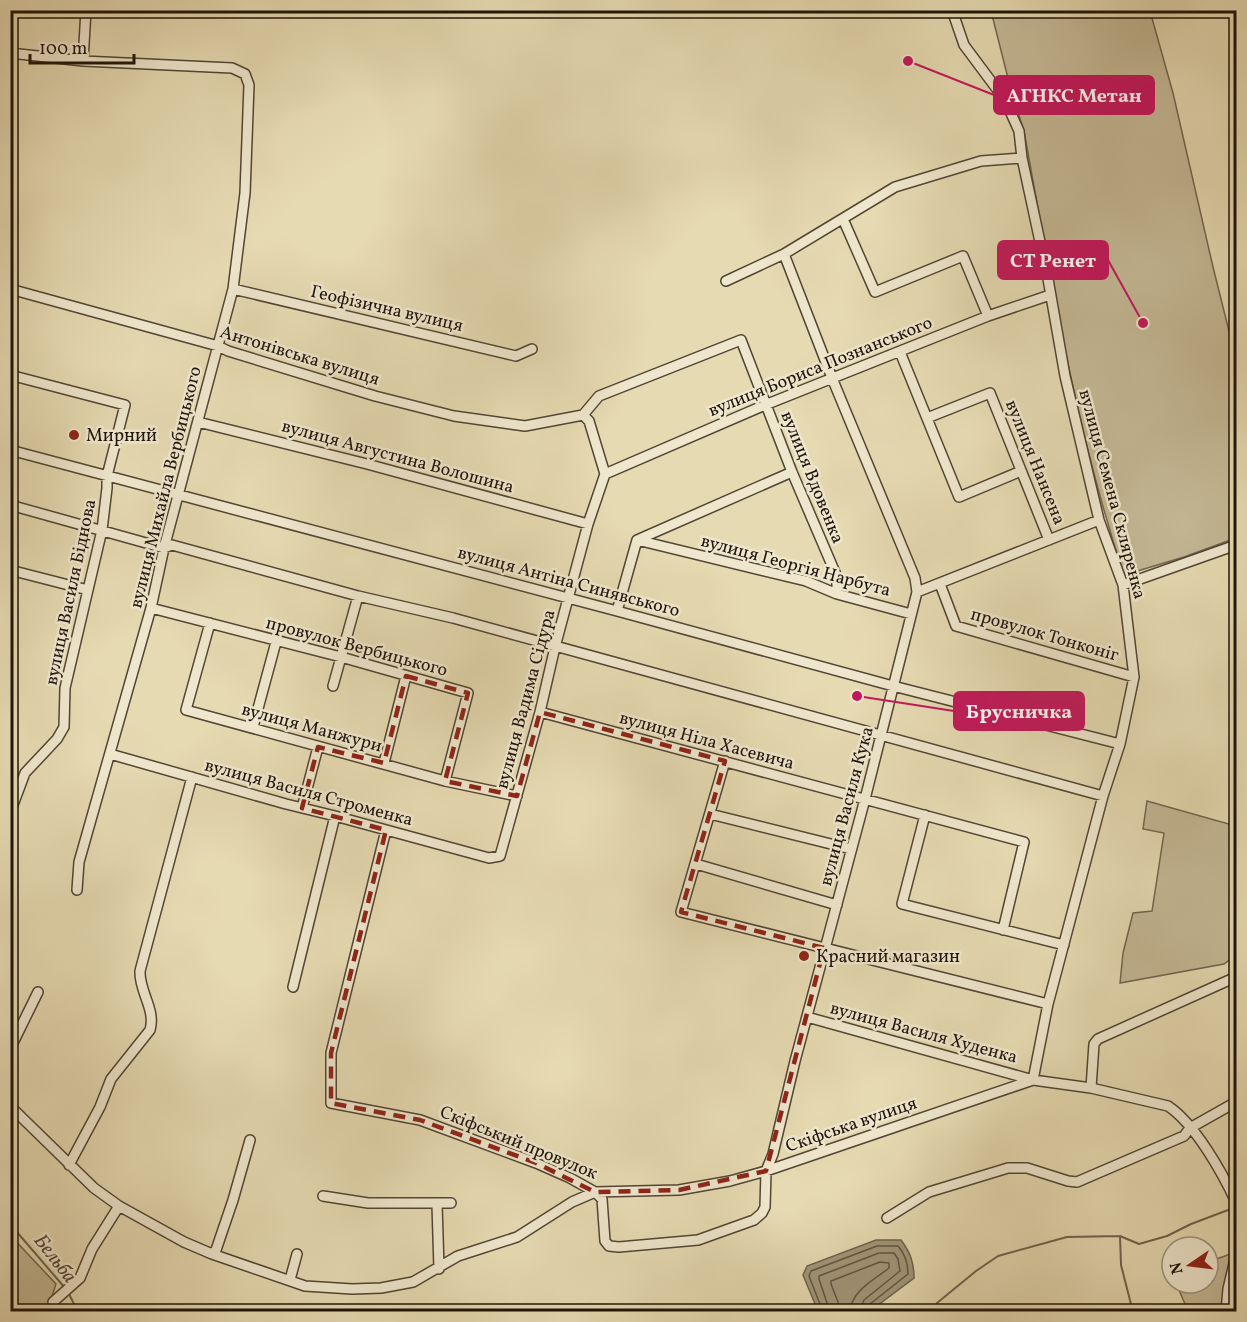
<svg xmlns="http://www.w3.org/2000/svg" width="1247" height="1322" viewBox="0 0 1247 1322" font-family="Vollkorn,serif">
<rect width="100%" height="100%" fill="#e6dab2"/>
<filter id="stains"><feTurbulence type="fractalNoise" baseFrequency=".00333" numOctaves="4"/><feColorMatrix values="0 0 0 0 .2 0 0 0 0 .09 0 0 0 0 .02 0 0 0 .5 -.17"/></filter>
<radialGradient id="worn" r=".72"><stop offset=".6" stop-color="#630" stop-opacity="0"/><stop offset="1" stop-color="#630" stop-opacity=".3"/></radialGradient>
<path fill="#c4b895" stroke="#726650" stroke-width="1.5" d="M991,11H1150L1173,93L1213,267L1236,359V538L1184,557L1124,575C1076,431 1051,280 1024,131L1012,94Z
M1147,801L1236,826V955L1224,964L1120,983L1123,953L1133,913L1152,911L1164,833L1143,829Z
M10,1235L56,1284L47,1311H11Z
M1236,1252V1311H1188L1176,1283H1208V1262Z"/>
<path fill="#a29779" stroke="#6e634d" stroke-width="1.5" d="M876,1240H901C910,1252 914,1262 914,1278L870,1311H818L803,1275L807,1266Z"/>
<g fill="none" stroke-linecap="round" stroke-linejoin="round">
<path stroke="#605642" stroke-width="1.5" d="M823,1312L809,1276L811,1271L877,1246H898C905,1254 908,1263 908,1274L870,1304L867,1312
M830,1312L819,1279V1276L879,1253H894L898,1259L900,1271L864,1300L859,1312
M839,1312L838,1302L831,1284V1281L880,1262L889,1263V1268C874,1280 851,1291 850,1312"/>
<path stroke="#6e634d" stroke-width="2" d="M10,1224L65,1288
M1120,1236L1121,1265L1133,1312
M68,1292L78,1312
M930,1312L937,1303L976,1271L998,1256L1067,1237L1120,1236L1139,1244L1167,1236L1191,1224L1236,1207"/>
<defs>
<path id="minor" d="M952,10L964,45L1005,100L1019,131L1022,158L1048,279L1065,376L1099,520L1123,585L1134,677L1120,744L1103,796L1048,1004L1033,1080
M10,53L83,61L232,68L245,74L249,85L245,193L233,289L164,548L151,608L79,862L77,890
M83,61L86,10
M843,219L875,292L963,256L988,316
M726,281L784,254L895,187L981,161L1022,158
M10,289L218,346L228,351L375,396L454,416L525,426L583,415
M233,289L516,356L532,349
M900,352L959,497L1021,471
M10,375L125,405L107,476V488L102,530L65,688L64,727L57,739L25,773L13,805
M583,415L599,396L741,340L792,472L837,577V594
M927,418L990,393L1049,540
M198,422L367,464L588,524
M10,450L617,611L893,686L1120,744
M605,474L765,405L988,316L1050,295
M10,505L164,548L172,545L358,596L453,618L1103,796
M637,540L806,581L837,594L911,614
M10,570L88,590
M940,584L956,626L1134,677
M1123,585L1236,545
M917,592L1099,520
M151,608L341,657L468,693L445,781
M617,611L637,540L792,472
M210,623L186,710L445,781L517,796
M333,686L358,596
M540,712L1024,842L1003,930
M253,727L276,642
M110,754L286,804L335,816L489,858L500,856L540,712L555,647L588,524L605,474L589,421L583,415
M725,761L681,912L1048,1004
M384,763L406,676
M302,808L318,747
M710,814L851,849
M925,815L902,904L1064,945
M386,830L331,1053V1103L420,1120L536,1163L570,1178L595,1192L679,1190L730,1181L766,1171L1033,1080L1091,1088L1168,1106C1195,1124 1222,1172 1236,1202
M696,864L837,905
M293,987L335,816
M807,1017L1033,1080
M10,1049L38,992
M1091,1088L1094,1044L1098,1039L1236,977
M10,1106L94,1188L119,1206L184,1242L212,1254L305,1286L352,1289L381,1288L413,1282L458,1256L517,1237L572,1202L595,1192L602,1199L605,1241L609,1246L619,1247L698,1240L754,1220L762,1213L765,1207L766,1171L773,1154L795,1061L865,799L917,592L915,578L832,378L784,254
M69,1165L100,1107L111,1079L150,1030C156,1009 139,992 140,971L192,777
M323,1196L368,1203H451
M437,1204L439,1269
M887,1218L929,1192L1008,1168H1027L1068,1181L1077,1182L1184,1136L1190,1128L1236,1102
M212,1254L216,1250L233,1200L250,1140
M289,1280L291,1276L297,1254
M53,1302L80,1278L92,1249L119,1206
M1226,1312L1228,1289L1236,1255"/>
</defs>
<use href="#minor" stroke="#514634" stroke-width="12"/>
<use href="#minor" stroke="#efe7cd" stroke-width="9"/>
</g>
<path fill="none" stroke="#8f2418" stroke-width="4.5" stroke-dasharray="12 8" stroke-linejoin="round" d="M406,676L468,693L445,781L517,796L540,712L725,761L681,912L824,948L766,1171L679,1190L595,1192L536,1163L420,1120L331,1103V1053L386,830L302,808L318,747L384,763Z"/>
<g fill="#8f2418" stroke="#efe7cd" stroke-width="2">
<circle cx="74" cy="435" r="6"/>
<circle cx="804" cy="956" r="6"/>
</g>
<g text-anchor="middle" stroke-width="5" stroke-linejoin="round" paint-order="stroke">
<g font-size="18" fill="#1f140a" stroke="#efe7cd">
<text transform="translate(387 308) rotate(13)" y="6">Геофізична вулиця</text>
<text transform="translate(300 355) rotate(17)" y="6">Антонівська вулиця</text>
<text transform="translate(820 366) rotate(-22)" y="6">вулиця Бориса Познанського</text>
<text transform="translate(398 456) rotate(15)" y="6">вулиця Августина Волошина</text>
<text transform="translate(1036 462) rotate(68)" y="6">вулиця Нансена</text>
<text transform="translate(813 477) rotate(68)" y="6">вулиця Вдовенка</text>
<text transform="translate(165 487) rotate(-76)" y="6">вулиця Михайла Вербицького</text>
<text transform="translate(1113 494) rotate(75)" y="6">вулиця Семена Скляренка</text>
<text transform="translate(796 565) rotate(15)" y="6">вулиця Георгія Нарбута</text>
<text transform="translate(569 581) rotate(15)" y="6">вулиця Антіна Синявського</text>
<text transform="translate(70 592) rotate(-78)" y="6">вулиця Василя Біднова</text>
<text transform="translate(1045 634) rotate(16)" y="6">провулок Тонконіг</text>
<text transform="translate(357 646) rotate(15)" y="6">провулок Вербицького</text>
<text transform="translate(525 699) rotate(-75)" y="6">вулиця Вадима Сідура</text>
<text transform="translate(312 727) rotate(15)" y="6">вулиця Манжури</text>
<text transform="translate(707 740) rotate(15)" y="6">вулиця Ніла Хасевича</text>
<text transform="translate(309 792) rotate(15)" y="6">вулиця Василя Строменка</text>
<text transform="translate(846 806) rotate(-75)" y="6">вулиця Василя Кука</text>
<text transform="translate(924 1032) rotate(15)" y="6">вулиця Василя Худенка</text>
<text transform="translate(851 1124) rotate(-19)" y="6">Скіфська вулиця</text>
<text transform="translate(519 1142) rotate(22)" y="6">Скіфський провулок</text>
</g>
<g font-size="18" fill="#1f140a" stroke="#efe7cd" text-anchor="start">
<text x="86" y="441">Мирний</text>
<text x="816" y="962">Красний магазин</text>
</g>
<g font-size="20" font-style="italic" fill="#534836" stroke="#efe7cd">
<text transform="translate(56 1258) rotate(52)" y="7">Бельба</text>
</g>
</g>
<path fill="none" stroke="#c2185b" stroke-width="2" d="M908 61L994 95M1143 323L1108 260M857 696L954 711"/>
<g fill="#c2185b" stroke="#efe7cd" stroke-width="2">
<circle cx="908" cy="61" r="6"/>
<circle cx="1143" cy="323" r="6"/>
<circle cx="857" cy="696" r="6"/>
</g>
<g fill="#c2185b" stroke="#c2185b" stroke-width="2">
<rect x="994" y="76" width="160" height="38" rx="6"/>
<rect x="998" y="241" width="110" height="38" rx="6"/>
<rect x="954" y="692" width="130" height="38" rx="6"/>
</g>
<g font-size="20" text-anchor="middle" font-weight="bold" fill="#fff">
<text x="1074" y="102">АГНКС Метан</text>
<text x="1053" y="267">СТ Ренет</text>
<text x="1019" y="718">Брусничка</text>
</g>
<rect width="1247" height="1322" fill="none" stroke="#e6dab2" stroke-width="36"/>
<rect x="12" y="12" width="1223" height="1298" fill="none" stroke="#1f140a" stroke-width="3"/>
<rect x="18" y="18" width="1211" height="1286" fill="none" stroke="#1f140a" stroke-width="1.5"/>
<g transform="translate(1190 1265) rotate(256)"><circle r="28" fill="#efe7cd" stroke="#9c937f" stroke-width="1.5"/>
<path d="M0-4.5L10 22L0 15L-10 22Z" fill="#8f2418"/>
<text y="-9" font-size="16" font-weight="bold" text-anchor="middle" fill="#1f140a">N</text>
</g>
<path d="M30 54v9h104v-9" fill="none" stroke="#1f140a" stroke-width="3"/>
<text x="39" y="54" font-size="18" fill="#1f140a" stroke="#efe7cd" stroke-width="4.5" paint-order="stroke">100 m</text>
<rect width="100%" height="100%" filter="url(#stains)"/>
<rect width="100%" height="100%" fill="url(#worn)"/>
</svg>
